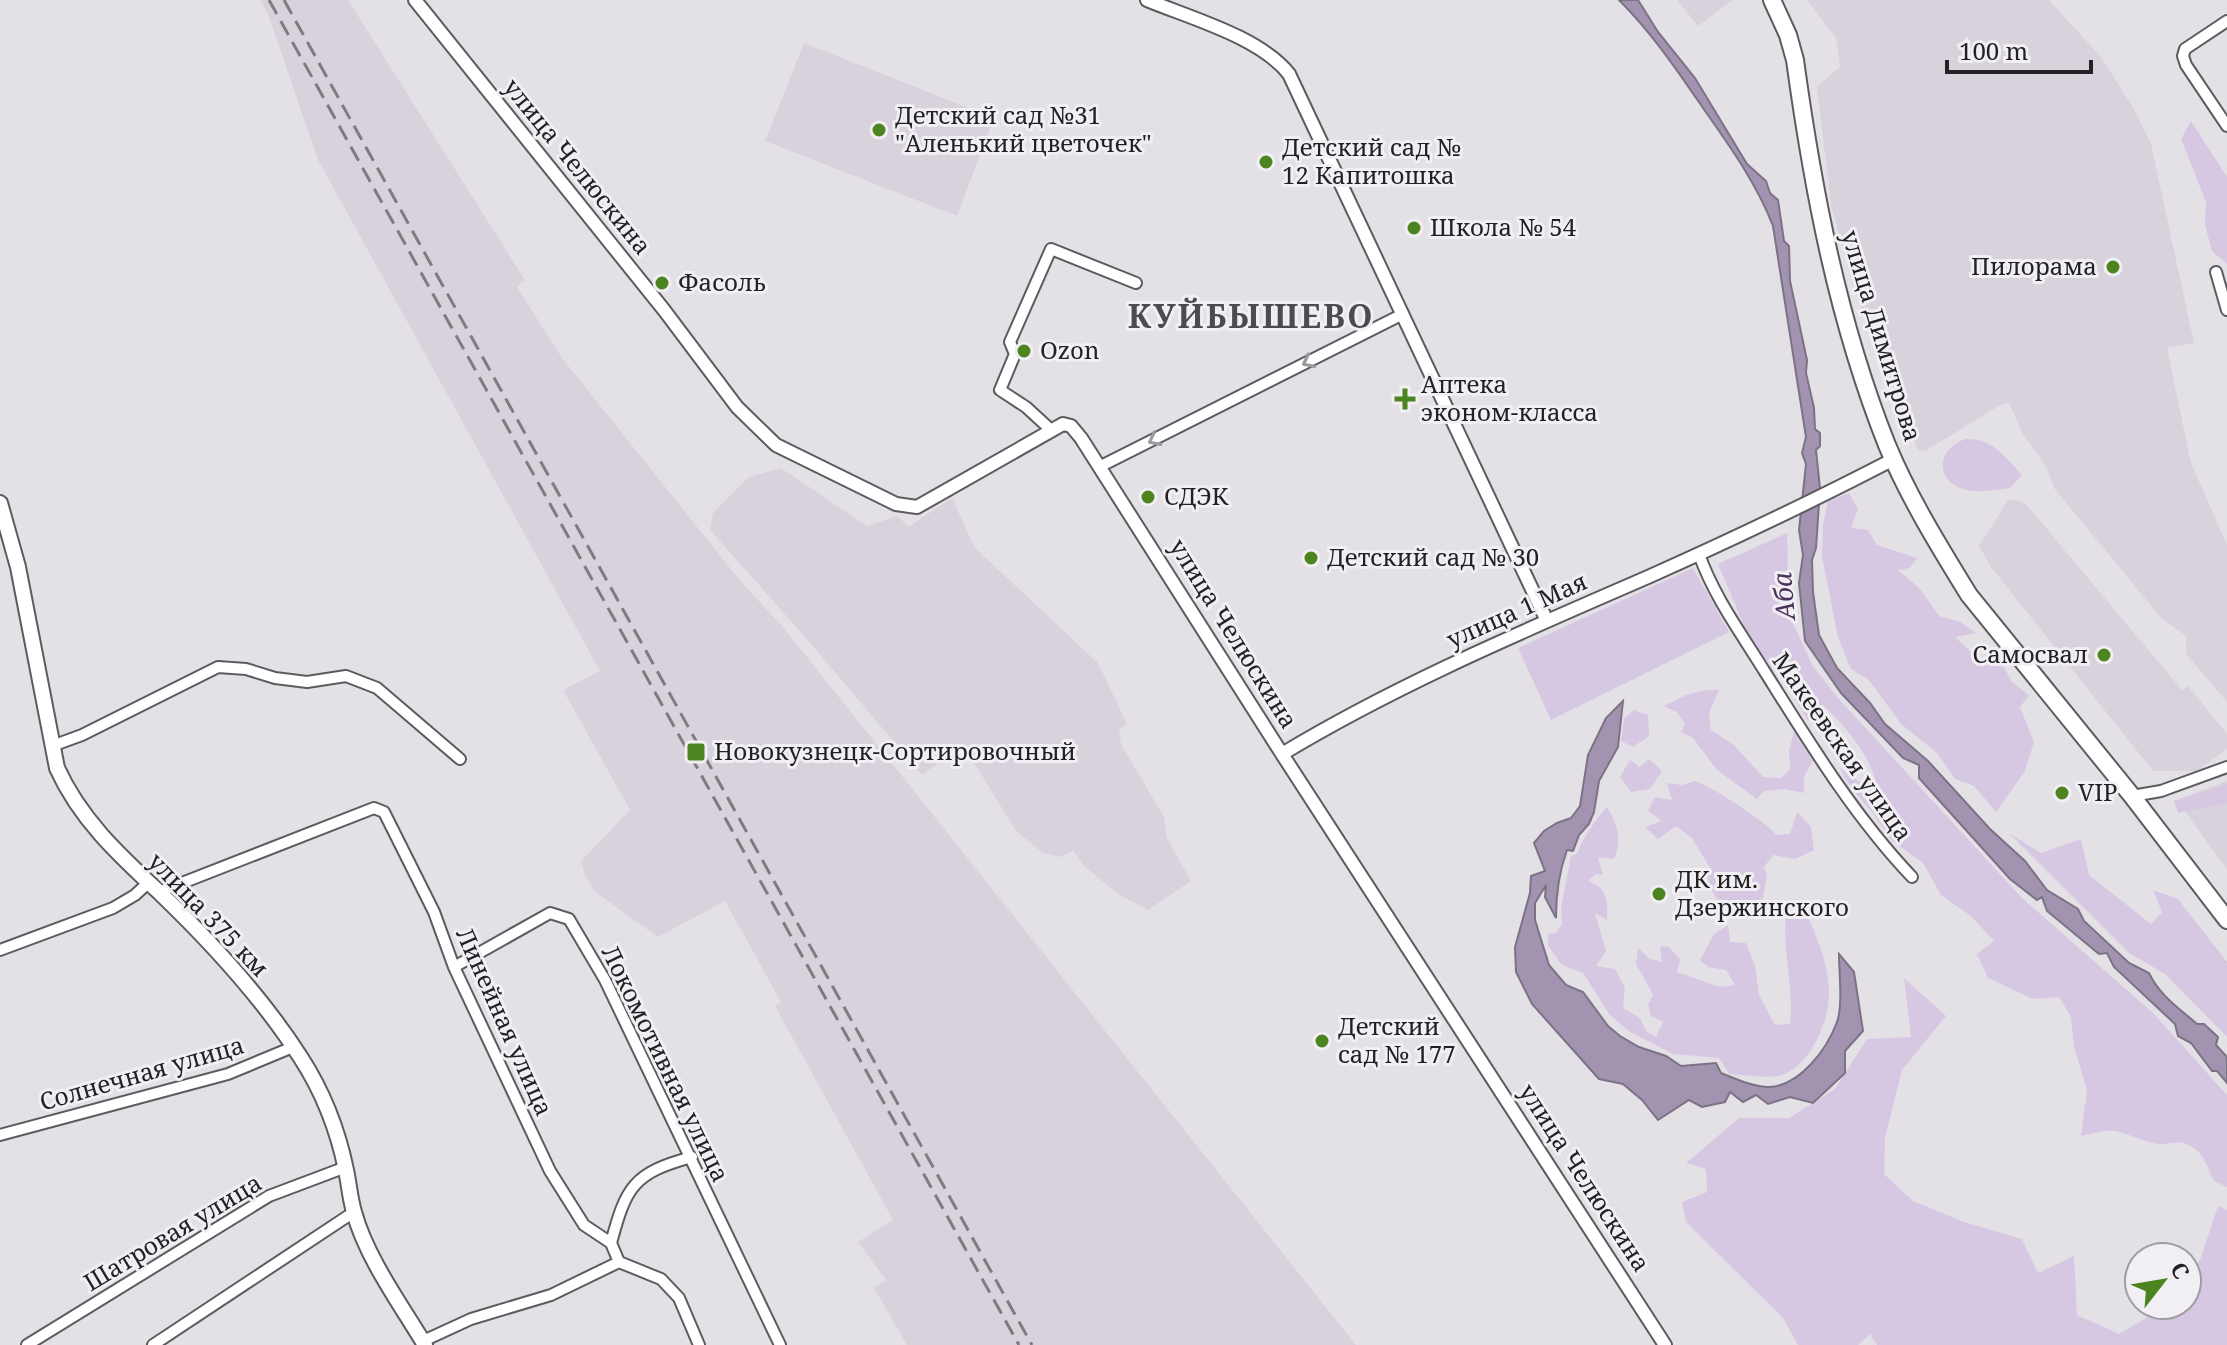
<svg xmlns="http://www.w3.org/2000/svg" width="2227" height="1345" viewBox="0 0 2227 1345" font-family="'Noto Serif',serif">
<rect width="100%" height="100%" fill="#e4e1e6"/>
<path fill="#d8d2dd" d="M260,0H348L525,280L517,287L562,358L743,584L783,627L1356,1345H907L874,1288L886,1280L858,1242L893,1220L775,1006L781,1002L725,901L658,937L595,892L585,875L581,861L630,810L563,690L600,671L318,160L268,14Z
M1677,0H1733L1698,26Z
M1807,0H2049L2100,56L2133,107L2151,144L2194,343L2167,348L2191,463L2227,545V702L2186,654V636L2162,619L2054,488L2047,468L2023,434L2009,403L1999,406L1925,451L1918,450L1854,290L1831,205L1817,86L1840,67L1836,38Z
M804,43L994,118L957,216L765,141Z
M781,468L867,526L898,516L908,527L952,498L975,548L1098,663L1127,724L1119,729L1121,744L1164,817L1167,838L1191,881L1148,910L1118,894L1083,865L1073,850L1061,857L1043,853L1016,831L963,745L922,775L805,637L710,530L713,513L749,477Z
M2009,499L2025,503L2182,690L2188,686L2227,734V749L2197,771H2153L1991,567L1979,546Z
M2227,781V870L2177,800Z"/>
<path fill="#d6c8e3" d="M2191,121L2227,177V264L2212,251L2205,225L2206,202L2181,139Z
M1966,439C1992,438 2006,457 2022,475L2010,488C1995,490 1974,494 1960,488C1932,476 1941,446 1966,439Z
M1849,493L1858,509L1851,528L1868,530L1877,545L1917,558L1910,568L1898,570L1919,588L1939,616L1960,622L1976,633L1955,637L1979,660L2001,662L2012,682L2029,695L2020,707L2034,742L2025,771L1996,812L1974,786L1955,779L1937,753L1901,724L1869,680L1851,669L1838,638L1822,556L1823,525L1828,501Z
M1787,533L1789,615L1813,666L1838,698L2022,898L2153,1013L2227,1095V1187L2214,1181C2209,1171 2204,1155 2195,1149C2178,1136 2170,1147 2153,1143C2116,1133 2122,1125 2081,1136L2087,1090L2074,1047L2071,1017L2059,997L2033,999L1988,978L1977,954L1994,941L1971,916L1941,895L1923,863L1891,840L1872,812L1851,788L1839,767L1879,796C1873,757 1850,732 1823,705L1808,721L1782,679L1751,642L1718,564Z
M1693,568L1729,632L1551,720L1518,648Z
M1706,690H1719L1709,713L1711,730L1734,745L1763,777L1781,778L1790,769L1789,750L1794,732L1813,761L1804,777V793L1784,789L1764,791L1757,799L1717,770L1693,738L1681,732L1685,724L1677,712L1664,706L1686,695Z
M1634,710L1648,715L1649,736L1633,747L1621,741L1624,719Z
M1649,759L1662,771L1650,789L1631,792L1620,777L1630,760L1639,767Z
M1695,781C1713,787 1764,821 1777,835L1790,834L1797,812L1811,827L1814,850L1795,859L1773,855L1764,867L1767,876L1763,898L1744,911L1717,899L1707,883L1710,868L1692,838L1676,826L1658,839L1645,827L1662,821L1648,811L1655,797L1672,800L1667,783L1682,785Z
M2227,784V803L2178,813L2174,801Z
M1607,807C1618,825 1622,839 1614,859L1598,857L1603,875L1596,874L1588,881C1607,887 1608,901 1607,920L1595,913L1606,951L1596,966L1615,969L1625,988L1623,1008L1640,1018L1646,1031L1656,1037L1663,1022L1651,1016L1648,1004L1653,995L1636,964L1638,948L1650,959L1662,962L1660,946L1669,947L1680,959L1677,972L1720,987L1735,985L1726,970L1708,967L1700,960L1714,934L1728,925L1730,942L1746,943L1755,966L1759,995L1775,1025L1790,1024C1794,987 1782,951 1786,914L1805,909C1827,962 1843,997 1811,1050C1804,1061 1791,1074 1778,1076C1762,1078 1745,1075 1729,1074L1719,1058L1673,1054L1630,1032L1610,1015L1583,973L1562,965L1548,946V934L1556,933L1562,924L1561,908L1571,856L1577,854C1582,839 1596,819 1607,807Z
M2009,833L2041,853L2081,839L2089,875L2151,924L2162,912L2153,890L2178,899L2227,962V1037L2165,974L2129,953Z
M1904,978L1946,1016L1902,1070L1885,1138L1884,1174L1913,1201L1964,1222L2022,1239L2038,1273L2074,1256L2077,1315L2119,1334L2168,1305H2187V1278L2200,1260L2218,1206L2227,1210V1345H1877L1870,1334L1858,1345H1798L1783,1318L1686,1222L1682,1202L1707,1192L1706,1169L1686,1163L1739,1118H1789L1835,1089L1867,1039L1911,1037Z"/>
<path fill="#a294b0" stroke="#7c7286" stroke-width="2" d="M1619,0H1638L1658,32L1695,78L1747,164L1766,181L1770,193L1778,200L1784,241L1789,246L1790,281L1807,360L1806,373L1814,408L1815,429L1820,433V446L1816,450L1820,488L1816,548L1812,560L1813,592L1819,635L1837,668L1870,703L1885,724L1928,761L1990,829L2025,861L2047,890L2078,909L2084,921L2129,963L2149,973C2159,995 2180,1009 2197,1024H2204L2218,1037L2216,1045L2227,1057V1083L2217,1071H2212L2191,1043L2178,1036L2175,1024L2114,967L2107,953L2099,954L2047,911L2042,897L2037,900L2010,879L1919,778V765L1903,758L1841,693L1805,641L1799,583L1803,555L1799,530L1806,464L1802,453L1806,437L1773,226C1757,184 1729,145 1703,108C1677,70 1652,33 1619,0Z
M1623,701L1618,747L1599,781L1594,812L1589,824L1579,835L1573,851L1567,850C1559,872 1556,895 1556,918L1545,897L1546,885L1535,903V920L1549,965L1566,985L1583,992L1608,1026L1620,1036L1639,1047L1666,1056L1681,1066L1716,1063L1721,1073C1736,1079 1753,1087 1769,1087C1800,1086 1827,1049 1837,1022C1843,1006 1839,972 1839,954L1854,972L1863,1031L1845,1051V1073L1813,1103L1790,1097L1768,1104L1756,1095L1743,1102L1730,1092L1725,1102L1702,1107L1689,1100L1658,1120L1642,1100L1623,1084L1599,1079L1532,1004L1516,972L1515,947L1530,893L1531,876L1545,871L1534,843L1544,831L1557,823L1571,818L1580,806L1588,755L1606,718Z"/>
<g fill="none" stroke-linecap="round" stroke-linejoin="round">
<defs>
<path id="minor" d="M2227,21L2185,49L2183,56L2186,65L2227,126
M2216,272L2227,310
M1050,429L1026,407L1000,390L1015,354L1010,342L1051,249L1136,283
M1101,466L1403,314
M1699,554C1714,597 1741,633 1765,672C1809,742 1854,816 1912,877
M52,746L82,735L218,667L246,669L275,678L307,682L346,676L377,688L460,759
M2132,796L2161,791L2227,767
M159,892L374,808L384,812L434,912L454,967L550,1171L584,1225L611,1243L619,1262L551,1295L471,1319L423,1341
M0,950L113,908L135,895L148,883
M454,967L550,913L569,919L605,980L780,1345
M0,1135L228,1074L293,1047
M611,1243C626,1187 633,1173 692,1157
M619,1262L661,1279L679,1298L699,1345
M27,1345L269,1196L346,1167
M153,1345L354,1212"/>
<path id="tertiary" d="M415,0L664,310L737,407L776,445L896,504L917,507L1063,424L1071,426L1081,438L1282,754L1665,1345
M1147,0C1190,18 1260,37 1289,74L1547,621
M1282,754C1398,684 1524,631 1648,577C1731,540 1813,501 1894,459"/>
<path id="secondary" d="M0,503L18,567L57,768C80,819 119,855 160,893C212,943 262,997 301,1058C323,1092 338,1131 346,1170C349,1184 350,1198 354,1212C366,1257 401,1305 425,1345"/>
<path id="primary" d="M1772,0L1788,35L1795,60C1813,191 1838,322 1887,445C1908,496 1940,548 1969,595L2132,796L2227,920"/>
</defs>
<use href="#minor" stroke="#5d5b5f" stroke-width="14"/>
<use href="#tertiary" stroke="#5d5b5f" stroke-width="16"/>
<use href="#secondary" stroke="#5d5b5f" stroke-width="18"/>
<use href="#primary" stroke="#5d5b5f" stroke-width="20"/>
<use href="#minor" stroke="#fff" stroke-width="10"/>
<use href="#tertiary" stroke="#fff" stroke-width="12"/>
<use href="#secondary" stroke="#fff" stroke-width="14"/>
<use href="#primary" stroke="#fff" stroke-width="16"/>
<path stroke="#7e7c7f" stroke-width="3" stroke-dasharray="16 8" stroke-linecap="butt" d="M269,0L1019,1345
M284,0L1032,1345"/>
</g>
<defs><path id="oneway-chevron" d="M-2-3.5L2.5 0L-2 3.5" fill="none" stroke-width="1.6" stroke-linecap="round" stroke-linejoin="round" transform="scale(2)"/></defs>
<g stroke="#9c9b9c">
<use href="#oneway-chevron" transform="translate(1308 362) rotate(153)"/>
<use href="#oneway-chevron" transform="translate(1154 440) rotate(153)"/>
</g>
<g fill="#4c8520" stroke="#f1eff3" stroke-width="3">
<circle cx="879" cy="130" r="8"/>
<circle cx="1266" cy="162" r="8"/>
<circle cx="1414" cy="228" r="8"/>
<circle cx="2113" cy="267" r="8"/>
<circle cx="662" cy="283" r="8"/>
<circle cx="1024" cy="351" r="8"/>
<path d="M1401 387h8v8h8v8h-8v8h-8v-8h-8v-8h8z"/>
<circle cx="1148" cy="497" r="8"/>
<circle cx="1311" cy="558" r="8"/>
<circle cx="2104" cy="655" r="8"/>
<rect x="686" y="742" width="20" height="20" rx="4"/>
<circle cx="2062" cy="793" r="8"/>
<circle cx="1659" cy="894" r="8"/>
<circle cx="1322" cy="1041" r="8"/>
</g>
<g text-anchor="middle" stroke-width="6" stroke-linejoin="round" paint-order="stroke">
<g font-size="24" fill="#222123" stroke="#f1eff3" text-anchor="start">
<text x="895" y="124">Детский сад №31<tspan x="895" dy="28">"Аленький цветочек"</tspan></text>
<text x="1282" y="156">Детский сад №<tspan x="1282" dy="28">12 Капитошка</tspan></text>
<text x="1430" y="236">Школа № 54</text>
<text x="2097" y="275" text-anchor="end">Пилорама</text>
<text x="678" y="291">Фасоль</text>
<text x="1040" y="359">Ozon</text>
<text x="1421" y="393">Аптека<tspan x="1421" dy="28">эконом-класса</tspan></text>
<text x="1164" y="505">СДЭК</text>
<text x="1327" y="566">Детский сад № 30</text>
<text x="2088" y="663" text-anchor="end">Самосвал</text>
<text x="714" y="760">Новокузнецк-Сортировочный</text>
<text x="2078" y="801">VIP</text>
<text x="1675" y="888">ДК им.<tspan x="1675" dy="28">Дзержинского</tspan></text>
<text x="1338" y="1035">Детский<tspan x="1338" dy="28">сад № 177</tspan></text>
</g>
<g font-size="24" fill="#222123" stroke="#f1eff3">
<text transform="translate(577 167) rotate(51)" y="8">улица Челюскина</text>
<text transform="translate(1881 336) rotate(73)" y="8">улица Димитрова</text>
<text transform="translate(1517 611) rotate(-24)" y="8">улица 1 Мая</text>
<text transform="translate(1233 634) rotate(58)" y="8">улица Челюскина</text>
<text transform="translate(1842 747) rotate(55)" y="8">Макеевская улица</text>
<text transform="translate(208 915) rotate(46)" y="8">улица 375 км</text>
<text transform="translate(504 1022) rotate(66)" y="8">Линейная улица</text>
<text transform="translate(665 1064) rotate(64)" y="8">Локомотивная улица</text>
<text transform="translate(142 1074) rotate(-16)" y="8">Солнечная улица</text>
<text transform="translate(1584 1178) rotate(57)" y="8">улица Челюскина</text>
<text transform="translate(173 1233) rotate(-31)" y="8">Шатровая улица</text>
</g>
<g font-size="26" font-style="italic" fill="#48315b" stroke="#f1eff3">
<text transform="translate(1784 596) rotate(-95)" y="9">Аба</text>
</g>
<g font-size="32" font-weight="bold" letter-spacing="2" fill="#4d4b4e" stroke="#f1eff3">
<text x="1251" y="328">КУЙБЫШЕВО</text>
</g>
</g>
<g transform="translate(2163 1281) rotate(59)"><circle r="38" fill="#f1eff3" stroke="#9e9da0" stroke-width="2"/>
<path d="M0-6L14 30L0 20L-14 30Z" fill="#4c8520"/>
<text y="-12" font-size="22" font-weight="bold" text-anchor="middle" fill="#222123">С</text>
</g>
<path d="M1947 60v12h144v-12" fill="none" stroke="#222123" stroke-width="4"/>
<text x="1959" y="60" font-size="24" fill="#222123" stroke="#f1eff3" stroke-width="6" paint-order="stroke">100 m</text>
</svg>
